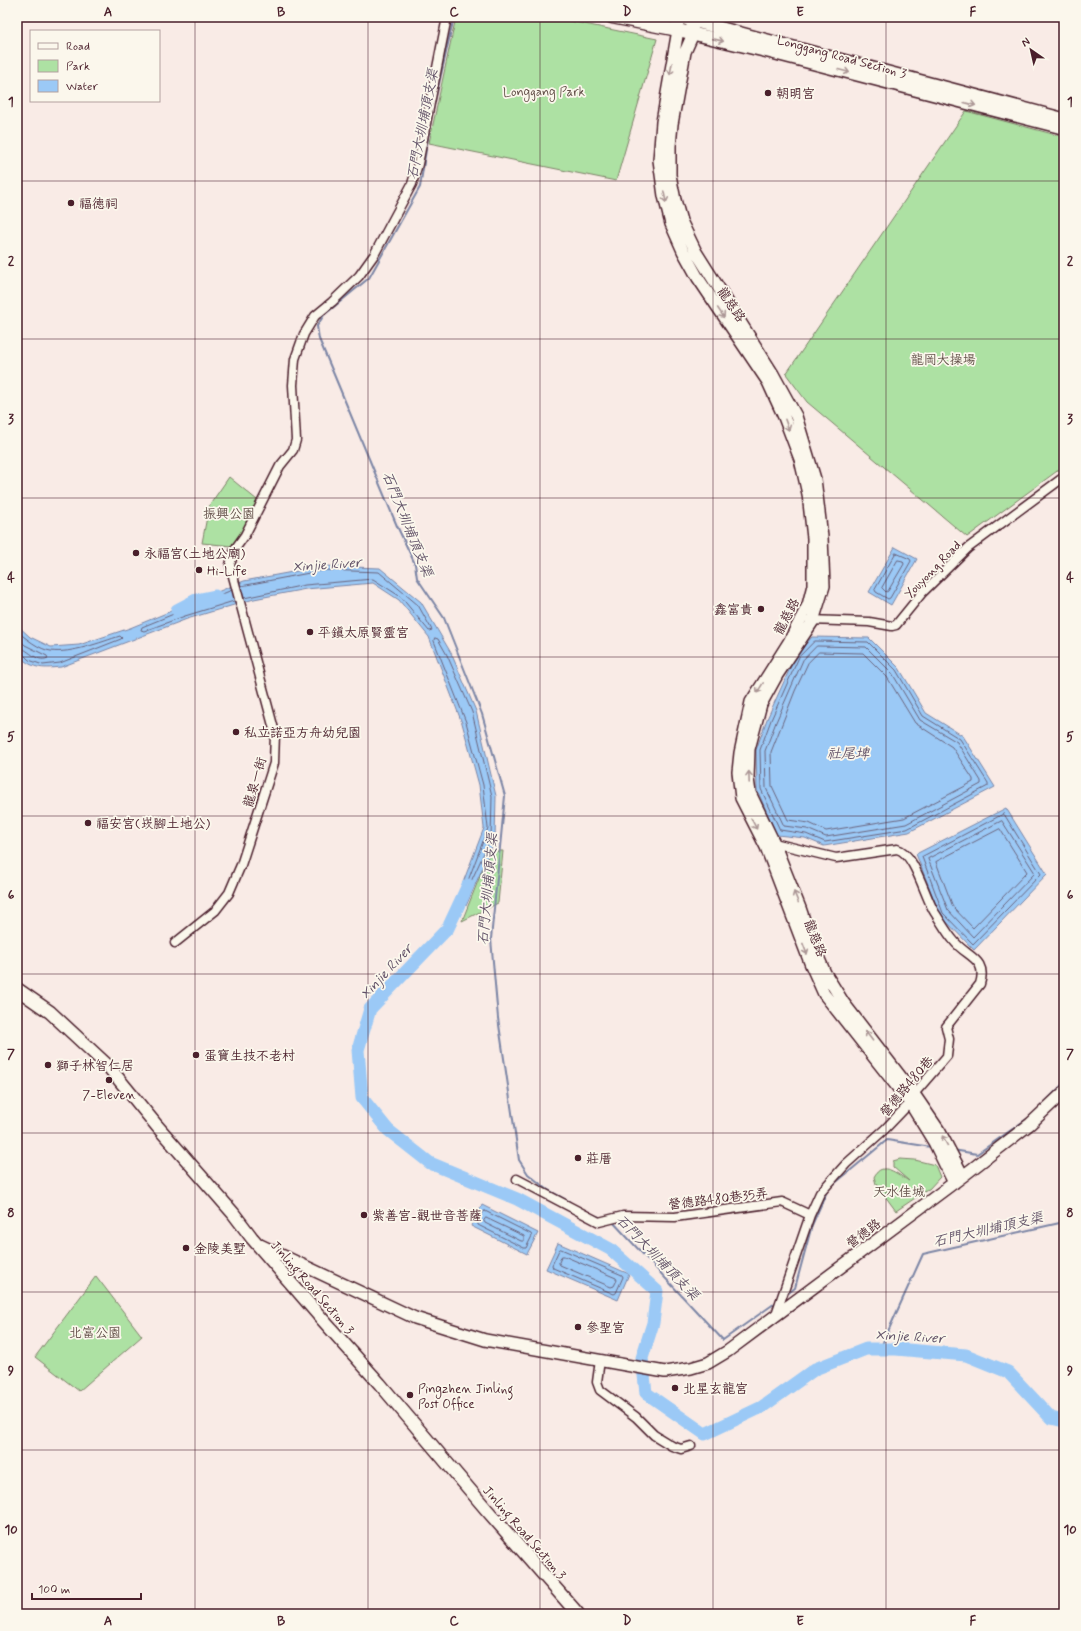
<svg xmlns="http://www.w3.org/2000/svg" width="1081" height="1631" viewBox="0 0 1081 1631" font-family="Mynerve,'LXGW WenKai TC',sans-serif">
<rect width="100%" height="100%" fill="#f9ebe6"/>
<filter id="ink" filterUnits="userSpaceOnUse"><feTurbulence type="fractalNoise" baseFrequency=".025" numOctaves="2"/><feDisplacementMap in="SourceGraphic" scale="8" xChannelSelector="R" yChannelSelector="G"/><feConvolveMatrix kernelMatrix="1 2 1 2 8 2 1 2 1" color-interpolation-filters="sRGB"/></filter>
<g filter="url(#ink)">
<path fill="#ade1a3" stroke="#7c8067" d="M456,17H551L657,39L616,181L429,143Z
M966,111L1064,137V466L967,537L807,402L786,374Z
M229,477L257,500L258,505L236,543L232,546L202,543L209,506Z
M490,851H503L498,903L462,921Z
M900,1159L915,1160L935,1165L940,1177L929,1189L923,1191L924,1192L896,1211L876,1184L874,1177C882,1160 897,1174 909,1181L893,1167V1161Z
M96,1276L142,1336L79,1391L35,1357Z"/>
<path fill="#9bc9f6" stroke="#7b85a5" d="M895,547L917,559L891,605L869,592Z
M325,566L380,568L421,602L451,653L476,711L496,796L495,839L466,906L457,898L484,828L479,785L462,723L429,637L399,600L373,583L306,589L254,599L187,619L61,667C41,669 32,669 17,654V625L30,637L51,647L79,645L130,628L244,581Z
M812,637L869,638L899,668L926,713L963,736L995,787L909,832L824,846L805,838L777,835L757,790L756,750L767,719L796,655Z
M1006,808L1047,874L974,950L940,915L916,854Z
M482,1205L538,1233L527,1254L471,1226Z
M558,1243L629,1274L618,1300L546,1269Z"/>
<g fill="none" stroke-linecap="round" stroke-linejoin="round">
<path stroke="#6a637c" stroke-width="1" d="M896,553L910,559L911,561L890,598L888,599L876,592L875,590Z
M898,560L903,561L904,564L888,591L886,592L882,588Z
M241,586L325,570L379,572L418,605L432,630L429,631L401,597L373,579L305,585L244,598
M232,590L142,627L141,630L144,631L185,616L234,601
M17,631C25,638 40,650 51,651C71,654 101,642 120,636L122,638L121,639L60,663L43,665L29,660L21,652H17
M17,637L25,645L47,656L48,658C36,664 28,647 17,647
M435,638L438,639L447,655L472,712L492,796L491,838L468,888L466,886L488,828L483,785L466,722L434,641Z
M815,641L868,642L896,670L923,716L960,739L988,783V786L907,829L825,842L806,834L780,830L761,789L760,750L771,720L799,657Z
M817,646L866,647L892,673L920,720L957,742L981,781V784L906,824L826,837L807,829L784,826L766,788L765,751L776,722L803,660Z
M819,652L863,653L887,677L915,723L952,747L973,779V782L904,818L826,831L809,823L788,820L772,786L771,752L795,691L808,663Z
M1004,814L1041,874L973,944L943,913L922,857Z
M1002,821L1035,873L973,937L948,910L928,859Z
M1000,829L1027,872L973,928L953,907L936,862Z
M485,1211L531,1234L532,1236L526,1248H524L478,1225C477,1221 481,1213 485,1211Z
M486,1218L524,1236V1241H521L485,1223L484,1221Z
M561,1249L622,1275L623,1277L616,1293L614,1294L553,1268L552,1265L559,1250Z
M562,1256H564L616,1278L617,1280L614,1286L611,1287L560,1265L559,1263Z"/>
<path stroke="#7b85a5" stroke-width="2" d="M454,17L431,119L420,187L369,278L324,315L317,326L319,339L335,377L397,526L415,564L417,578L444,618L482,714L505,796L491,939L498,1018L519,1160L528,1174L548,1190L570,1202
M1034,1113L1064,1083
M953,1150L977,1154L1031,1116
M591,1214L602,1218
M612,1221L723,1340L778,1301
M786,1295L795,1288L812,1225L828,1189L887,1140L931,1147
M880,1349L923,1254L1064,1222"/>
<path stroke="#9bc9f6" stroke-width="13" d="M177,610L196,600L215,596
M468,885L448,928L370,1009L358,1050L362,1098L388,1130L430,1163L517,1199L610,1249L657,1291L653,1323L642,1358L646,1393L705,1434L762,1407L815,1369L866,1349H896L966,1355L1008,1372L1051,1418L1064,1421"/>
<defs>
<path id="minor" d="M809,620L869,622L892,626L896,625L922,593L968,548L1064,477
M771,845L774,843L836,858L897,849C915,853 925,898 935,913C941,922 947,933 954,941C966,957 988,958 980,984L946,1027L949,1039L947,1056L914,1094L910,1103L885,1129L846,1164L820,1193L810,1215L776,1314
M175,943L215,911L229,893L241,865L274,763L275,733L230,565L235,549L245,535L280,466L293,450L296,440L293,385L295,359L304,334L315,316L332,302L359,276L374,255L412,184L418,164L447,17
M517,1179L599,1222L623,1216L675,1217L782,1202L810,1215
M600,1360L597,1382L600,1390L636,1417L654,1435L672,1446L681,1449L691,1446"/>
<path id="tertiary" d="M677,17L678,30L662,122L659,160L664,196L671,224L683,251L698,278L768,382L784,417L800,459L808,494L813,538V585L808,605L789,642L751,702L740,753L738,772L741,798L766,847L811,965L824,994L910,1103L934,1142L954,1183
M691,17L693,34L685,52L672,124L670,146V175L675,200L681,221L696,252L773,374L796,416L815,479L822,537L824,586L813,621L777,675L761,704L749,749L748,779L750,793L774,843L800,908L812,943L825,973L843,1002L914,1094L940,1132L963,1176
M258,1244L415,1318L485,1340L665,1372L691,1368L708,1363L728,1351L963,1176L1030,1124L1064,1092"/>
<path id="secondary" d="M612,17L678,30L770,52L1064,128
M679,17L1063,119
M17,989L50,1012L108,1066L157,1126L233,1213L252,1238L322,1319L380,1384L486,1509L578,1614"/>
</defs>
<use href="#minor" stroke="#4a1f2b" stroke-width="11"/>
<use href="#tertiary" stroke="#4a1f2b" stroke-width="14"/>
<use href="#secondary" stroke="#4a1f2b" stroke-width="15"/>
<use href="#minor" stroke="#fbf7ec" stroke-width="8"/>
<use href="#tertiary" stroke="#fbf7ec" stroke-width="11"/>
<use href="#secondary" stroke="#fbf7ec" stroke-width="12"/>
</g>
<defs><path id="oneway-shaft" d="M-6 0H5M1.5-3L5.5 0L1.5 3" fill="none" stroke-width="1.6" stroke-linecap="round" stroke-linejoin="round"/></defs>
<g stroke="#ab9695">
<use href="#oneway-shaft" transform="translate(718 40) rotate(13)"/>
<use href="#oneway-shaft" transform="translate(671 69) rotate(100)"/>
<use href="#oneway-shaft" transform="translate(844 71) rotate(15)"/>
<use href="#oneway-shaft" transform="translate(970 104) rotate(14)"/>
<use href="#oneway-shaft" transform="translate(665 197) rotate(78)"/>
<use href="#oneway-shaft" transform="translate(721 313) rotate(56)"/>
<use href="#oneway-shaft" transform="translate(787 425) rotate(70)"/>
<use href="#oneway-shaft" transform="translate(760 688) rotate(122)"/>
<use href="#oneway-shaft" transform="translate(749 777) rotate(-92)"/>
<use href="#oneway-shaft" transform="translate(754 824) rotate(62)"/>
<use href="#oneway-shaft" transform="translate(796 897) rotate(-112)"/>
<use href="#oneway-shaft" transform="translate(805 949) rotate(69)"/>
<use href="#oneway-shaft" transform="translate(869 1036) rotate(-127)"/>
<use href="#oneway-shaft" transform="translate(945 1141) rotate(-118)"/>
</g>
</g>
<path fill="none" stroke="#4a1f2b" stroke-width="1" stroke-opacity="0.55" d="M195,17V1614M368,17V1614M540,17V1614M713,17V1614M886,17V1614M17,181H1064M17,339H1064M17,498H1064M17,657H1064M17,816H1064M17,974H1064M17,1133H1064M17,1292H1064M17,1450H1064"/>
<g fill="#4a1f2b" stroke="#fbf7ec" stroke-width="1.5">
<circle cx="768" cy="93" r="4"/>
<circle cx="71" cy="203" r="4"/>
<circle cx="136" cy="553" r="4"/>
<circle cx="199" cy="570" r="4"/>
<circle cx="761" cy="609" r="4"/>
<circle cx="310" cy="632" r="4"/>
<circle cx="236" cy="732" r="4"/>
<circle cx="88" cy="823" r="4"/>
<circle cx="196" cy="1055" r="4"/>
<circle cx="48" cy="1065" r="4"/>
<circle cx="109" cy="1080" r="4"/>
<circle cx="578" cy="1158" r="4"/>
<circle cx="364" cy="1215" r="4"/>
<circle cx="186" cy="1248" r="4"/>
<circle cx="578" cy="1327" r="4"/>
<circle cx="675" cy="1388" r="4"/>
<circle cx="410" cy="1395" r="4"/>
</g>
<g text-anchor="middle" stroke-width="3.5" stroke-linejoin="round" paint-order="stroke">
<g font-size="13" fill="#4a1f2b" stroke="#fbf7ec">
<text transform="translate(842 56) rotate(15)" y="5">Longgang Road Section 3</text>
<text transform="translate(732 304) rotate(56)" y="5">龍慈路</text>
<text transform="translate(932 569) rotate(-46)" y="5">Youyong Road</text>
<text transform="translate(786 616) rotate(-63)" y="5">龍慈路</text>
<text transform="translate(254 782) rotate(-74)" y="5">龍泉一街</text>
<text transform="translate(816 938) rotate(69)" y="5">龍慈路</text>
<text transform="translate(906 1086) rotate(-50)" y="5">營德路480巷</text>
<text transform="translate(718 1198) rotate(-7)" y="5">營德路480巷35弄</text>
<text transform="translate(863 1233) rotate(-37)" y="5">營德路</text>
<text transform="translate(313 1287) rotate(49)" y="5">Jinling Road Section 3</text>
<text transform="translate(525 1532) rotate(49)" y="5">Jinling Road Section 3</text>
</g>
<g font-size="13" fill="#635049" stroke="#fbf7ec">
<text x="544" y="96">Longgang Park</text>
<text x="943" y="364">龍岡大操場</text>
<text x="229" y="518">振興公園</text>
<text x="899" y="1196">天水佳城</text>
<text x="95" y="1337">北富公園</text>
</g>
<g font-size="13" fill="#4a1f2b" stroke="#fbf7ec" text-anchor="start">
<text x="776" y="98">朝明宮</text>
<text x="79" y="208">福德祠</text>
<text x="144" y="558">永福宮(土地公廟)</text>
<text x="207" y="575">Hi-Life</text>
<text x="753" y="614" text-anchor="end">鑫富貴</text>
<text x="318" y="637">平鎮太原賢靈宮</text>
<text x="244" y="737">私立諾亞方舟幼兒園</text>
<text x="96" y="828">福安宮(崁腳土地公)</text>
<text x="204" y="1060">蛋寶生技不老村</text>
<text x="56" y="1070">獅子林智仁居</text>
<text x="109" y="1099" text-anchor="middle">7-Eleven</text>
<text x="586" y="1163">莊厝</text>
<text x="372" y="1220">紫善宮-觀世音菩薩</text>
<text x="194" y="1253">金陵美墅</text>
<text x="586" y="1332">參聖宮</text>
<text x="418" y="1393">Pingzhen Jinling<tspan x="418" dy="15">Post Office</tspan></text>
<text x="683" y="1393">北星玄龍宮</text>
</g>
<g font-size="14" font-style="italic" fill="#625268" stroke="#fbf7ec">
<text transform="translate(422 124) rotate(-79)" y="5">石門大圳埔頂支渠</text>
<text transform="translate(408 524) rotate(68)" y="5">石門大圳埔頂支渠</text>
<text transform="translate(327 564) rotate(-4)" y="5">Xinjie River</text>
<text x="848" y="758">社尾埤</text>
<text transform="translate(487 889) rotate(-85)" y="5">石門大圳埔頂支渠</text>
<text transform="translate(386 971) rotate(-47)" y="5">Xinjie River</text>
<text transform="translate(988 1229) rotate(-13)" y="5">石門大圳埔頂支渠</text>
<text transform="translate(658 1257) rotate(46)" y="5">石門大圳埔頂支渠</text>
<text transform="translate(910 1336) rotate(3)" y="5">Xinjie River</text>
</g>
</g>
<rect width="1081" height="1631" fill="none" stroke="#fbf7ec" stroke-width="44"/>
<rect x="30" y="30" width="130" height="72" fill="#fbf7ec" stroke="#b4a19f"/>
<rect x="38" y="43" width="20" height="6" fill="#fbf7ec" stroke="#b4a19f"/>
<text x="66" y="50" font-size="12" fill="#4a1f2b">Road</text>
<rect x="38" y="60" width="20" height="12" fill="#ade1a3" stroke="#b4a19f"/>
<text x="66" y="70" font-size="12" fill="#4a1f2b">Park</text>
<rect x="38" y="80" width="20" height="12" fill="#9bc9f6" stroke="#b4a19f"/>
<text x="66" y="90" font-size="12" fill="#4a1f2b">Water</text>
<g transform="translate(1031 50) rotate(326)" stroke="#fbf7ec" stroke-width="3" paint-order="stroke">
<path d="M0-3L7 15L0 10L-7 15Z" fill="#4a1f2b"/>
<text y="-6" font-size="11" font-weight="bold" text-anchor="middle" fill="#4a1f2b">N</text>
</g>
<path d="M32 1593v6h109v-6" fill="none" stroke="#4a1f2b" stroke-width="2"/>
<text x="38" y="1593" font-size="12" fill="#4a1f2b" stroke="#fbf7ec" stroke-width="3" paint-order="stroke">100 m</text>
<rect x="22" y="22" width="1037" height="1587" fill="none" stroke="#4a1f2b" stroke-width="1.5"/>
<g font-size="13" text-anchor="middle" font-weight="bold" fill="#4a1f2b">
<text x="108" y="16">A</text>
<text x="281" y="16">B</text>
<text x="454" y="16">C</text>
<text x="627" y="16">D</text>
<text x="800" y="16">E</text>
<text x="973" y="16">F</text>
<text x="11" y="106">1</text>
<text x="1070" y="106">1</text>
<text x="11" y="265">2</text>
<text x="1070" y="265">2</text>
<text x="11" y="423">3</text>
<text x="1070" y="423">3</text>
<text x="11" y="582">4</text>
<text x="1070" y="582">4</text>
<text x="11" y="741">5</text>
<text x="1070" y="741">5</text>
<text x="11" y="899">6</text>
<text x="1070" y="899">6</text>
<text x="11" y="1058">7</text>
<text x="1070" y="1058">7</text>
<text x="11" y="1217">8</text>
<text x="1070" y="1217">8</text>
<text x="11" y="1375">9</text>
<text x="1070" y="1375">9</text>
<text x="11" y="1534">10</text>
<text x="1070" y="1534">10</text>
<text x="108" y="1625">A</text>
<text x="281" y="1625">B</text>
<text x="454" y="1625">C</text>
<text x="627" y="1625">D</text>
<text x="800" y="1625">E</text>
<text x="973" y="1625">F</text>
</g>
</svg>
